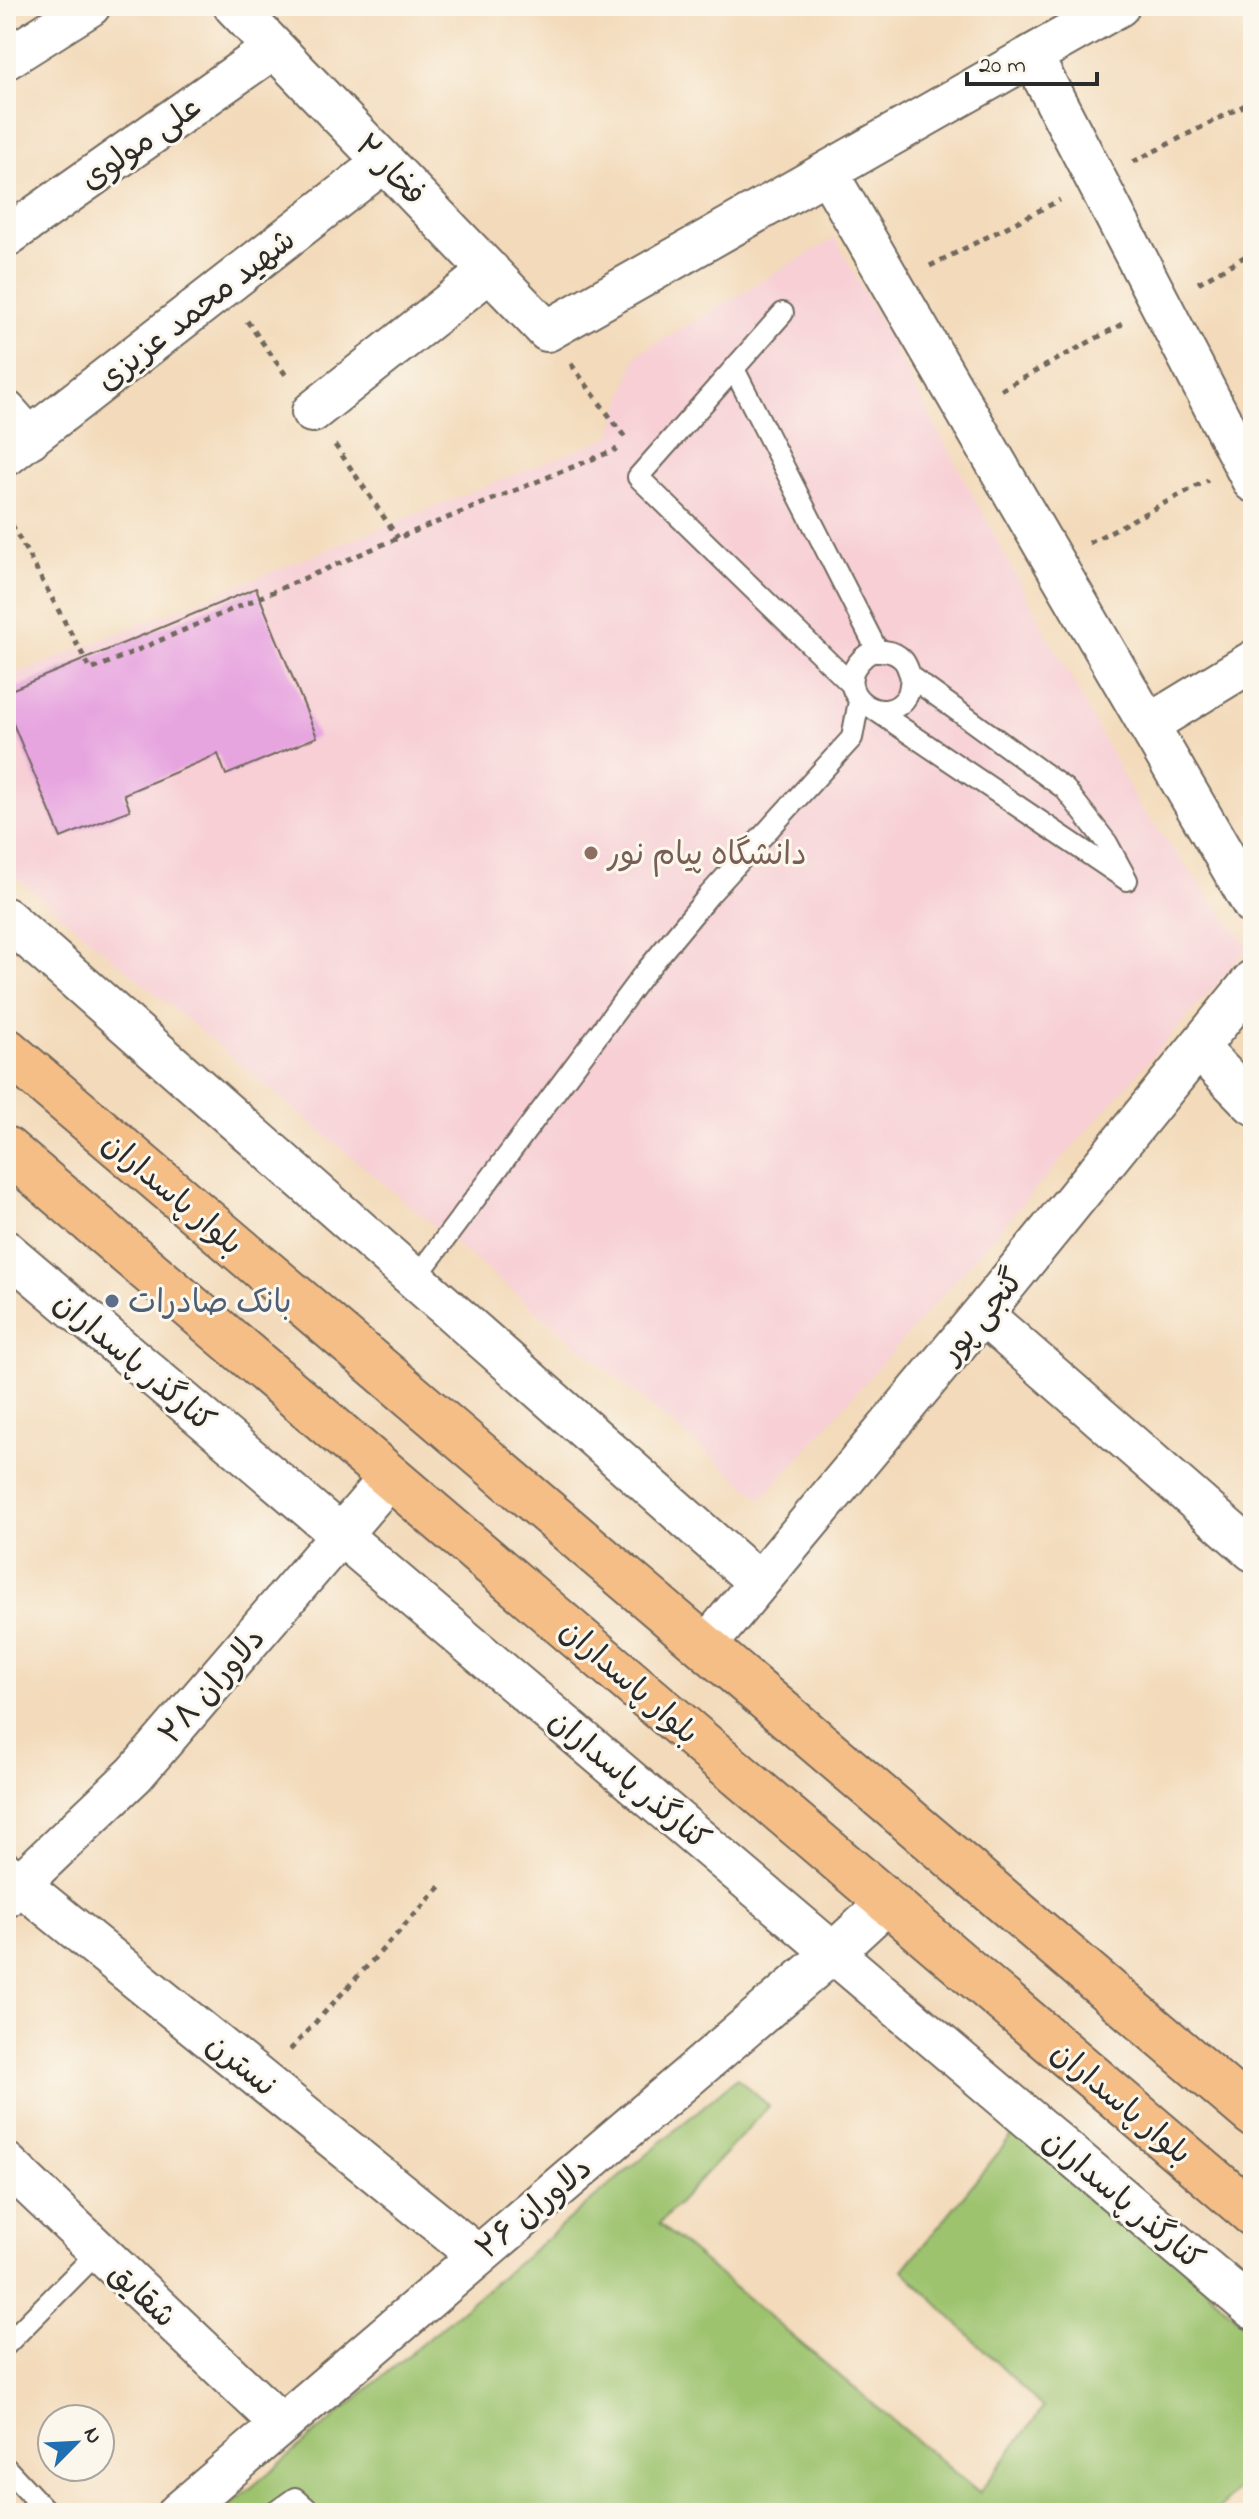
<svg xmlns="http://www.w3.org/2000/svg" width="1259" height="2519" viewBox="0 0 1259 2519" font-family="'Indie Flower','Playpen Sans Arabic',sans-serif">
<rect width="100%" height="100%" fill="#fbf7ec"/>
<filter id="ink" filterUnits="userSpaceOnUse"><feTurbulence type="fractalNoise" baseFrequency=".0125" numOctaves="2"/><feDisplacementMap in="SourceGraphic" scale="16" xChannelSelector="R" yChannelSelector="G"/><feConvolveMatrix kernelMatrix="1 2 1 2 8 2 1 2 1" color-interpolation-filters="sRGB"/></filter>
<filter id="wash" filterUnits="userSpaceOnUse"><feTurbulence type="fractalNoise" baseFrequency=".006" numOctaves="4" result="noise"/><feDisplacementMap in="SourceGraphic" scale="32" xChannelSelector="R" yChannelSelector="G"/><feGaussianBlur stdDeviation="1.8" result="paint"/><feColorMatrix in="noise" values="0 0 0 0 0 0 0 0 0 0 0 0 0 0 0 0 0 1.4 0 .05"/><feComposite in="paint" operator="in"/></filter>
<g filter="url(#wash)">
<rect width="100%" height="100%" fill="#f3daba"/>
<path fill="#f7cfd5" d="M835,238L1140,807L1249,947L762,1499L6,869V707L61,838L129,810L124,794L218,754L226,774L317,737L255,588L6,692V678L611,436L636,355Z"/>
<path fill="#9dc36e" stroke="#64774c" stroke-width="2" d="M737,2078L769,2106L659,2224L979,2493L1043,2408L903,2270L1029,2115L1253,2334V2471L1216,2513H221Z"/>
<g id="blocks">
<path fill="#e7a5e0" d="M256,588L317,737L226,775L218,754L124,794L130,810L61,838L6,707V692Z"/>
</g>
</g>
<g filter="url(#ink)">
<use href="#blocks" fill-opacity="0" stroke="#71685d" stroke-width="2"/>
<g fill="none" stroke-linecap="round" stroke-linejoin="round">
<defs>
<path id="service" d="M783,313L638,477L851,684
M734,369L878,652
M875,710L1127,880L1107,843L1065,789L911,677C909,673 907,664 903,660C894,650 875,647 864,657C826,691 885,732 907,696C910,691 910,683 911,677
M415,1279L642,976L709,895L852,738L859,701
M6,2345L99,2251
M6,2468L48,2513
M274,2513L295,2498L312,2513"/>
<path id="minor" d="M234,6L547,331L1119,6
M1032,56L1253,482
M6,59L90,6
M827,172L1253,905
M6,237L274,48
M6,411L30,438
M312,412L490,271
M6,456L384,162
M1148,725L1253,661
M6,918L758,1582
M1199,1049L1253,1104
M6,1251L1253,2309
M982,1314L1253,1551
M705,1647L982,1314L1253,980
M6,1873L477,2255
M6,1897L135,1774L391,1476
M6,2163L281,2424
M178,2513L834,1952L888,1902"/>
<path id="primary" d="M6,1050L1253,2114
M6,1149L1253,2214"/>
</defs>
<use href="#service" stroke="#71685d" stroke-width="24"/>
<use href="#minor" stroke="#71685d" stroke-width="44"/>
<use href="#primary" stroke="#71685d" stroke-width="48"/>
<path stroke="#71685d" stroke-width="5" stroke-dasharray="6 6" stroke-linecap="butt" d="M1133,162L1253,101
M930,266L1060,200
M1198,283L1253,252
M247,321L288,378
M571,364L627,440
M1001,390L1126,322
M335,445L398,538
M6,514L91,670L398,538L617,449
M1089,543L1208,480
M290,2050L441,1886"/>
<use href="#service" stroke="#fff" stroke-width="20"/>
<use href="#minor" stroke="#fff" stroke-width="40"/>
<use href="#primary" stroke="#f6be87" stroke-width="44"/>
</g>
</g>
<circle fill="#8d6e63" stroke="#fbf7ec" stroke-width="3" cx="591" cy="853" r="8"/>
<circle fill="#5c6f8a" stroke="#fbf7ec" stroke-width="3" cx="112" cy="1301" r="8"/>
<g text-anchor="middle" stroke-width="6" stroke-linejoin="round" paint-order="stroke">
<g font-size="32" fill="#2b2b2b" stroke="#fbf7ec">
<text transform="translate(140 142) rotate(-35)" y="11">علی مولوی</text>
<text transform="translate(391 169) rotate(46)" y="11">فخار ۲</text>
<text transform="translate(195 309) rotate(-38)" y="11">شهید محمد عزیزی</text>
<text transform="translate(173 1193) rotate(40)" y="11">بلوار پاسداران</text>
<text transform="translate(981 1315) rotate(-50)" y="11">گنجی پور</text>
<text transform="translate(135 1361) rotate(40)" y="11">کنارگذر پاسداران</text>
<text transform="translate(630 1681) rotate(41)" y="11">بلوار پاسداران</text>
<text transform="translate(211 1685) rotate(-49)" y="11">دلاوران ۲۸</text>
<text transform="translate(630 1779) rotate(40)" y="11">کنارگذر پاسداران</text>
<text transform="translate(242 2064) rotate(39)" y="11">نسترن</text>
<text transform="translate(1122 2102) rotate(40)" y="11">بلوار پاسداران</text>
<text transform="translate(1124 2199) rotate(40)" y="11">کنارگذر پاسداران</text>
<text transform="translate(533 2207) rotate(-40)" y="11">دلاوران ۲۶</text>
<text transform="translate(143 2294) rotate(43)" y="11">شقایق</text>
</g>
<g font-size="32" fill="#785e54" stroke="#fbf7ec" text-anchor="start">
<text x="607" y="864">دانشگاه پیام نور</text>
</g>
<g font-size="32" fill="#4e5e75" stroke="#fbf7ec" text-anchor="start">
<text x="128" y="1312">بانک صادرات</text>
</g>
</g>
<rect width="1259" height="2519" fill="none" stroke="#fbf7ec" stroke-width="32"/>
<g transform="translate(76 2443) rotate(66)"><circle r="38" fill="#fbf7ec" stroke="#a8a59f" stroke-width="2"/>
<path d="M0-6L14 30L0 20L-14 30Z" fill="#1f6fb2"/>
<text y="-12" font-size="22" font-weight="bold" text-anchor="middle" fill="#2b2b2b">N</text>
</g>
<path d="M967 72v12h130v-12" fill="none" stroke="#2b2b2b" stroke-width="4"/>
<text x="979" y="72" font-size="24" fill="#2b2b2b" stroke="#fbf7ec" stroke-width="6" paint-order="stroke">20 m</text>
</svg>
